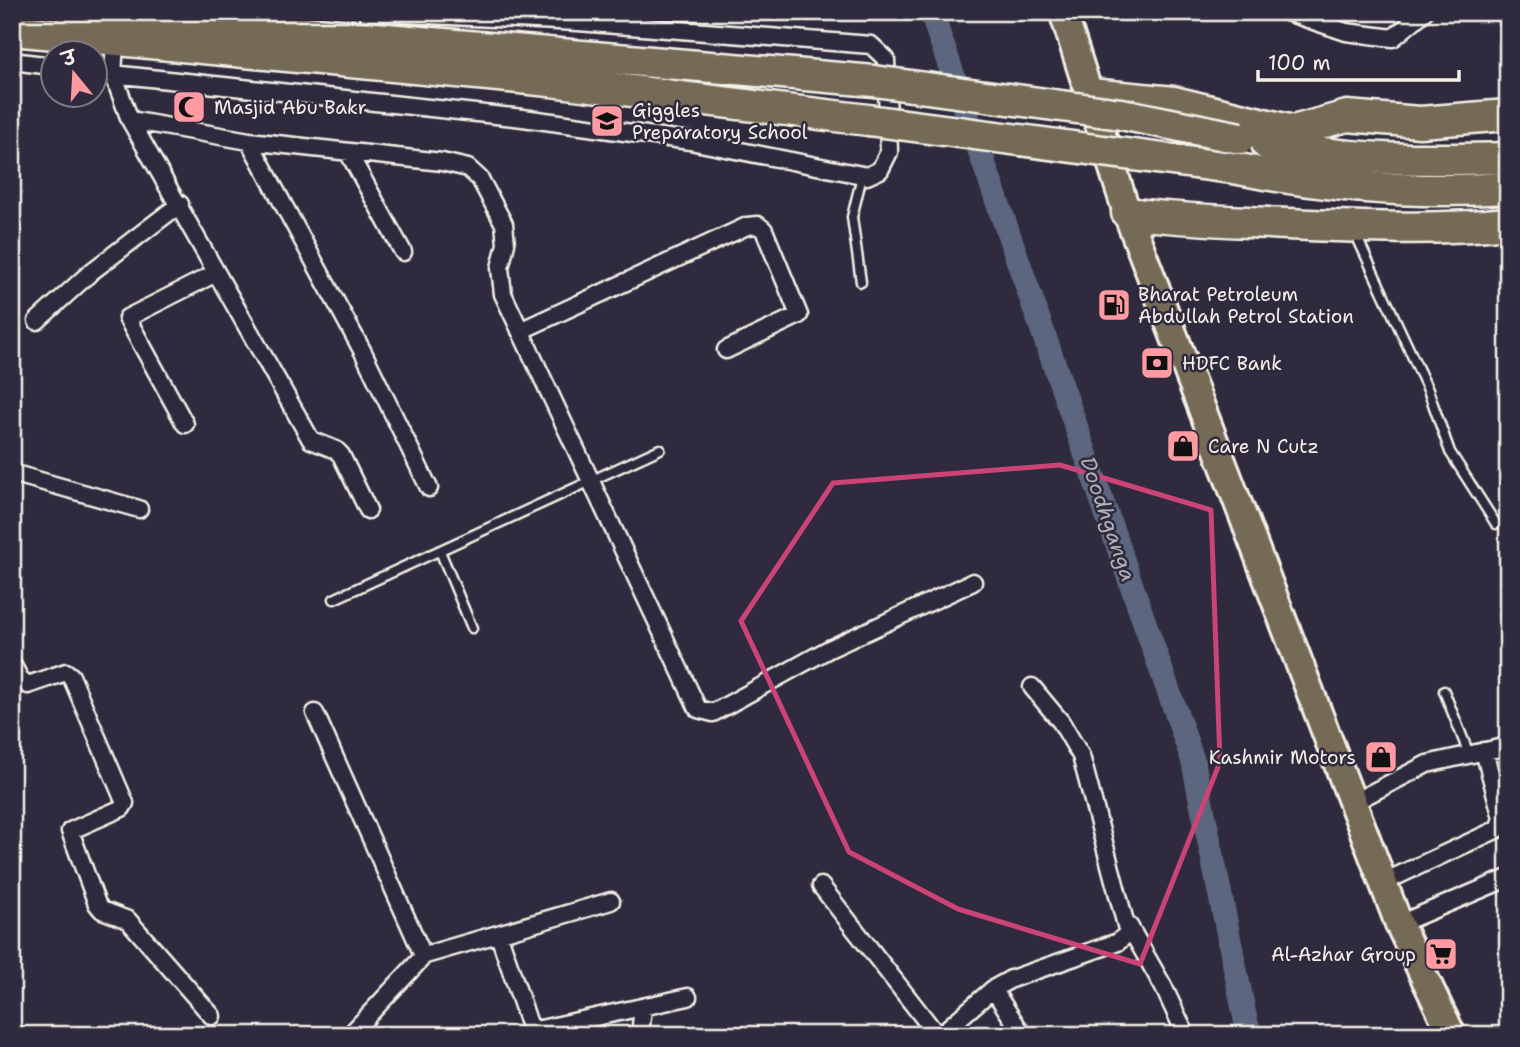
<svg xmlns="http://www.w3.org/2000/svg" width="1520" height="1047" viewBox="0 0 1520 1047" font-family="'Shantell Sans','Playpen Sans Deva',sans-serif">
<rect width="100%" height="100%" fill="#2f2a3d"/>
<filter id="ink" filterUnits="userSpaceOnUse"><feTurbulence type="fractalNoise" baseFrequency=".0143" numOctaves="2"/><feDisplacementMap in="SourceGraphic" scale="14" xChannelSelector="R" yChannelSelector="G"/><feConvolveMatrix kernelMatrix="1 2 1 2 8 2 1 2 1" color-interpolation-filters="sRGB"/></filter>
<g filter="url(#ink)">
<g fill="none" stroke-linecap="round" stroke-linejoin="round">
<path stroke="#5c667e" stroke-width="24" d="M931,12L1193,761L1246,1022L1251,1035"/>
<defs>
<path id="lane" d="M1356,235L1428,390L1450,452L1496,524
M861,282L852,217L862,176
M440,551L472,628
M334,599L660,449
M1444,691L1469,754"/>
<path id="street" d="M1287,12L1346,32L1393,38L1424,12
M115,42L113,74L130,120L311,440L336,450L341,455L368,510
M12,61L52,66
M94,72L523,118L690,141L867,176L880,170L889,152L886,59L871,45L578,22L366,12
M130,120L249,141L442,162L468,168L480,179L504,224L506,244L500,268L503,294L698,709L713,713L829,649L973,582
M249,141L363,352L429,488
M348,152L403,252
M37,321L91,272L180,204
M520,331L747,226L758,225L764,230L799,315L726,350
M185,424L127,318L216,273
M12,473L139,509
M12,664L20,679L28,685L66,672L71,676L125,803L122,808L70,831L97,904L102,910L128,920L212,1016
M315,713L422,953L421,959L350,1035
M1354,802L1427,764L1508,746
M1384,882L1498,829L1502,818L1484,751
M821,886L937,1035
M1399,924L1508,878
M1129,926L1163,986L1186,1035
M499,935L529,1024L536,1030L688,997
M422,956L611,901
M993,989L1023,1035
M640,1035L643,1007
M940,1035L993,989L1011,979L1118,942L1128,933L1081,756L1061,722L1032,687"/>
<path id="primary" d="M1063,12L1127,213L1399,924L1452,1035"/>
<path id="highway" d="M73,12L874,81
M12,30L550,81L868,120
M1090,94L1174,102L1293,131L1347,116L1420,122L1508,115
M1267,144C1347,161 1427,160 1508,158
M1239,169C1328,187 1417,194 1508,188
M1127,213C1181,220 1234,221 1288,224C1361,227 1435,231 1508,223"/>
</defs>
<use href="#lane" stroke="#f4f1e8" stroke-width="13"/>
<use href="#street" stroke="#f4f1e8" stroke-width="21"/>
<use href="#primary" stroke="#f4f1e8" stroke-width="32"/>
<use href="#highway" stroke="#f4f1e8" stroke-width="35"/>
<use href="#lane" stroke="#2f2a3d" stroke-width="8"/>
<use href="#street" stroke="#2f2a3d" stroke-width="16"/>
<use href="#primary" stroke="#756a55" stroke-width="26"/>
<use href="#highway" stroke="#756a55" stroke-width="30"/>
<defs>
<path id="highway-bridge" d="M874,81L1121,114L1240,138
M868,120L1239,169"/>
</defs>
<use href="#highway-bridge" stroke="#f4f1e8" stroke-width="35" stroke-linecap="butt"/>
<use href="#highway-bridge" stroke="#756a55" stroke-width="30"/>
</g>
</g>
<path fill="none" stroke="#cc4377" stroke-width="5" stroke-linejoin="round" d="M1060,465L1211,510L1220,762L1140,964L958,909L849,852L741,621L833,483Z"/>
<defs>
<symbol id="mosque-square" viewBox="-11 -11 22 22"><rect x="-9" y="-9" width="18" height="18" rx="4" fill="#ff9aa2" stroke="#2f2a3d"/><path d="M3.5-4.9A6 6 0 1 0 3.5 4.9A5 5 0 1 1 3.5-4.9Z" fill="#111"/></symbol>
<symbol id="school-square" viewBox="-11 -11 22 22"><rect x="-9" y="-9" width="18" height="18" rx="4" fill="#ff9aa2" stroke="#2f2a3d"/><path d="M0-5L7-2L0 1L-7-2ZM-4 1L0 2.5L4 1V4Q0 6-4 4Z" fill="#111"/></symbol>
<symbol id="fuel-square" viewBox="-11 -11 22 22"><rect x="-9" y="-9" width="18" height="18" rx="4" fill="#ff9aa2" stroke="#2f2a3d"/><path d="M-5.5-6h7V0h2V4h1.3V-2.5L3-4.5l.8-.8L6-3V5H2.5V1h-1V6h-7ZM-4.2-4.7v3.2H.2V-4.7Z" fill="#111"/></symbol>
<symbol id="bank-square" viewBox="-11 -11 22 22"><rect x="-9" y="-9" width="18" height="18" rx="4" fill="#ff9aa2" stroke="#2f2a3d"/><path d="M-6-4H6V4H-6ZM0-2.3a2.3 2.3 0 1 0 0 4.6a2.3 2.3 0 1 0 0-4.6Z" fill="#111"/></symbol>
<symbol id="shop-square" viewBox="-11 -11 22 22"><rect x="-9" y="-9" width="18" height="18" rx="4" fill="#ff9aa2" stroke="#2f2a3d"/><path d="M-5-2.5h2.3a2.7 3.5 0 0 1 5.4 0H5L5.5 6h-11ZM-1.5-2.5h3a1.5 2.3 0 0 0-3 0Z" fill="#111"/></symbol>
<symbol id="supermarket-square" viewBox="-11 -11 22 22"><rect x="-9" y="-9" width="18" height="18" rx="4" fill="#ff9aa2" stroke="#2f2a3d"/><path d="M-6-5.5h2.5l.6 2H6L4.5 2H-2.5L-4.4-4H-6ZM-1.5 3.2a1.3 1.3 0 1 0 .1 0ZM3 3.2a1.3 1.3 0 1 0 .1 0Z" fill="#111"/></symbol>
</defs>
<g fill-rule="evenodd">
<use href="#mosque-square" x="170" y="88" width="38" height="38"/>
<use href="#school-square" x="588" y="102" width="38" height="38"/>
<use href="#fuel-square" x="1095" y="286" width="38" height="38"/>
<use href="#bank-square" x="1138" y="344" width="38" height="38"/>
<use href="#shop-square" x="1164" y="427" width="38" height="38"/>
<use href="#shop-square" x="1362" y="738" width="38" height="38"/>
<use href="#supermarket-square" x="1422" y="935" width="38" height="38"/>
</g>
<g text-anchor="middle" stroke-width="5" stroke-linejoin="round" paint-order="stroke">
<g font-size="19" fill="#f4f1e8" stroke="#2f2a3d" text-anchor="start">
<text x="214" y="114">Masjid Abu Bakr</text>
<text x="632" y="117">Giggles<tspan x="632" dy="22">Preparatory School</tspan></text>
<text x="1138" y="301">Bharat Petroleum<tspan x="1138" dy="22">Abdullah Petrol Station</tspan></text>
<text x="1182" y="370">HDFC Bank</text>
<text x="1208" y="453">Care N Cutz</text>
<text x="1356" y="764" text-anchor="end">Kashmir Motors</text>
<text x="1416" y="961" text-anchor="end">Al-Azhar Group</text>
</g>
<g font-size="21" font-style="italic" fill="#b0b2b8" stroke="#2f2a3d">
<text transform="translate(1108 519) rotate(71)" y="7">Doodhganga</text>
</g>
</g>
<rect width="1520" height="1047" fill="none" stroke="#2f2a3d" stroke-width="42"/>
<rect x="21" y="21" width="1478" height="1005" fill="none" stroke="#f4f1e8" stroke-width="2.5" filter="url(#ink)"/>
<g transform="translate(74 74) rotate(342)"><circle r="33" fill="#2f2a3d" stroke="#7e7a81" stroke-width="2"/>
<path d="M0-5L12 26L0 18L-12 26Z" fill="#ff9aa2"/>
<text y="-10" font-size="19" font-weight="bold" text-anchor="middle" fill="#f4f1e8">उ</text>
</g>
<path d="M1258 70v10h201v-10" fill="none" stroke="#f4f1e8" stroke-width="3.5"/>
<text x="1268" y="70" font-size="21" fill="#f4f1e8" stroke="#2f2a3d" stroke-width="5" paint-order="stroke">100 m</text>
</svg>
